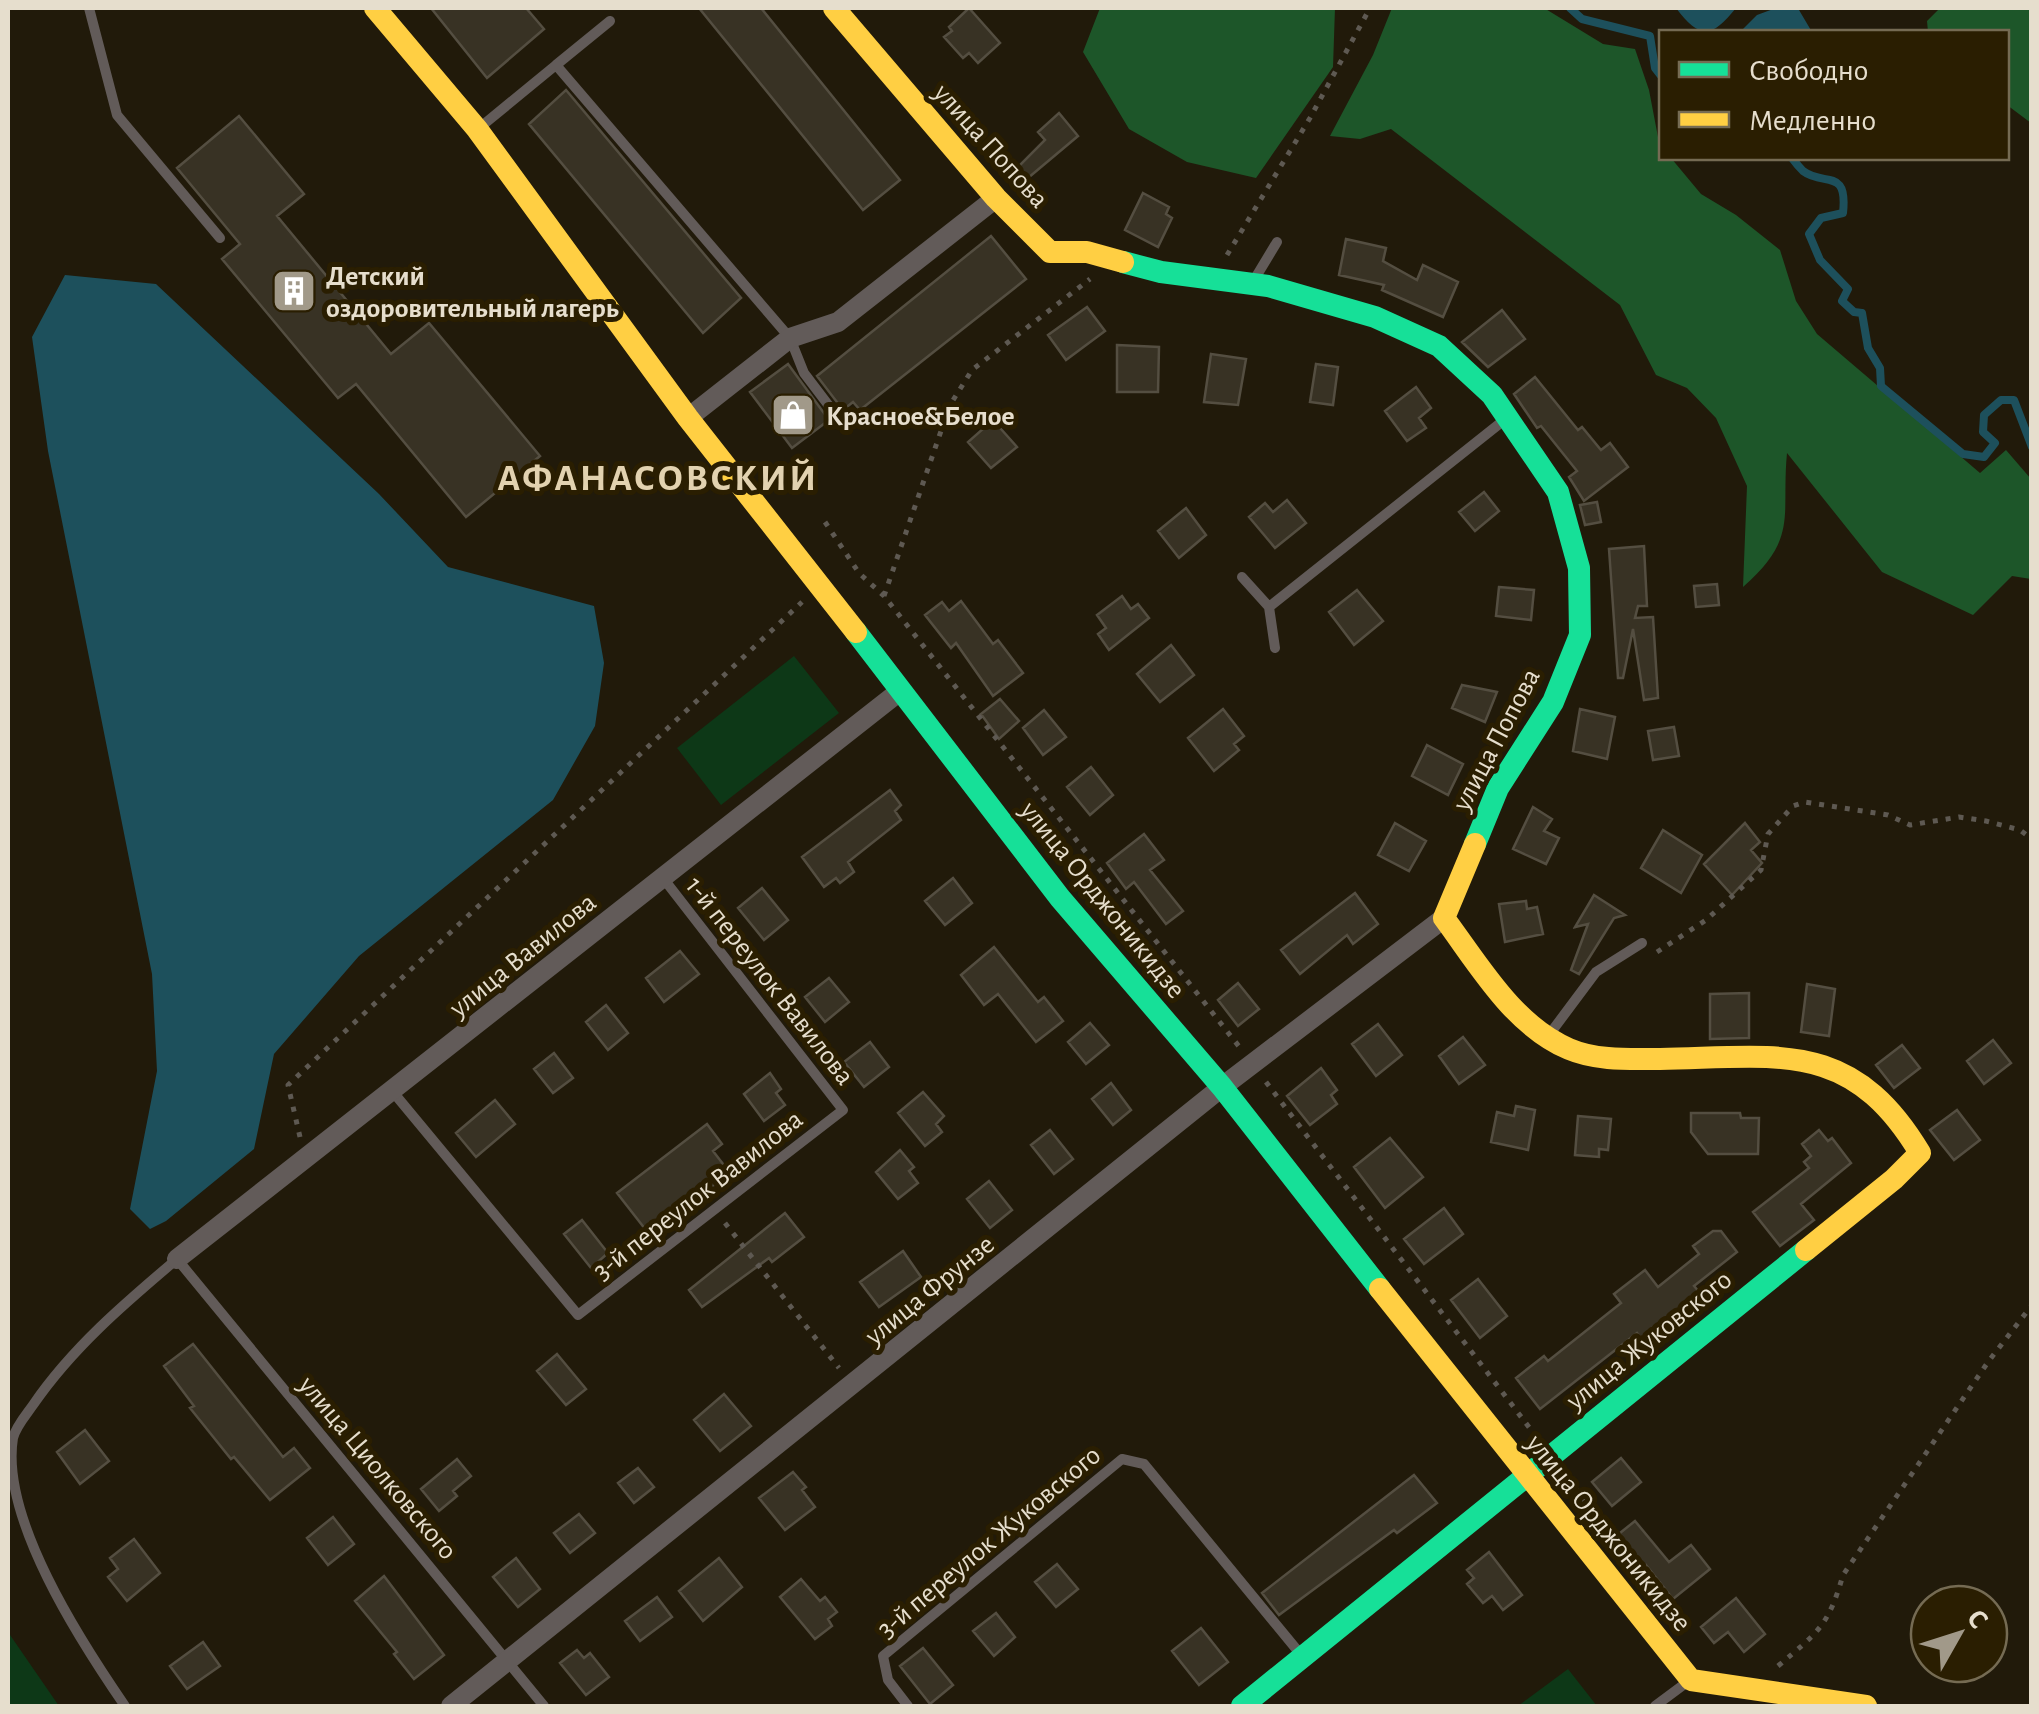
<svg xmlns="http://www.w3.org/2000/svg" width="2039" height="1714" viewBox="0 0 2039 1714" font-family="'Alegreya Sans',sans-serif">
<rect width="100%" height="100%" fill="#211a0a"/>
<path fill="#0d3817" d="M794,656L839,713L721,805L677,748Z
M8,1632L59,1706H8Z
M1568,1669L1597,1706H1518Z"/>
<path fill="#1d5629" d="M1100,8H1335L1333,67L1256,178L1187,162L1129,129L1083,52Z
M1392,8H1544L1603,44L1635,49L1649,90L1662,158H1671L1701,194L1736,215L1780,250L1796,301L1817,334L1980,473L2006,450L2031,479V579L2012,576L1973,615L1882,572L1787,453C1781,516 1799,538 1743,587L1747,486L1716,418L1687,388L1656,375L1620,305L1391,129L1360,139L1330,136L1373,55Z
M1940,8H2031V123L2007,105L2006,32H1928L1927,21Z"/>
<path fill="#1d505c" d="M1676,8H1736C1712,38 1700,40 1676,8Z
M1776,8L1799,10L1812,32H1740L1757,15Z
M65,275L156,284L379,494L448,567L594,606L604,663L595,726L553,800L359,956L274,1054L254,1149L166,1221L150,1229L130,1209L157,1071L152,974L48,451L32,337Z"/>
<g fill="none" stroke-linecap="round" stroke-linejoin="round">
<path stroke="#1d505c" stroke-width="8" d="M1570,8L1582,19L1650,36L1655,68L1662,77
M1792,158C1795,162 1799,167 1803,171C1824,187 1848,167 1843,213L1821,218L1809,234L1820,260L1848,289L1842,301L1854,312L1862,313L1868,348L1880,368L1881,386L1963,454L1984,457L1995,443L1983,432L1984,415L2001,400H2014L2032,447"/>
</g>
<path fill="#383224" stroke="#544e41" stroke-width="2.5" d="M431,8H526L544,29L487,78Z
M699,8H761L900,180L863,210Z
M969,8L1000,43L978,63L969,53L963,58L944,37L952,31L949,27Z
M566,90L741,298L703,333L529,124Z
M1059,113L1078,136L1028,178L1018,167L1045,140L1038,132Z
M239,116L304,194L277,216L391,354L429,323L540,456L466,517L356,384L338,398L222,259L240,244L177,168Z
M1143,193L1169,207L1166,214L1172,218L1158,247L1125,230Z
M991,236L1026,279L860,410L853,402L843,410L817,376Z
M1346,239L1386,248L1383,261L1417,280L1423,265L1458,282L1443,317L1382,290L1384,285L1339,275Z
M1087,307L1105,331L1066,360L1048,335Z
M1502,310L1525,339L1488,367L1462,342Z
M1117,345L1159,347L1158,392H1117Z
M1211,354L1246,359L1238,405L1204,402Z
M788,364L829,420L792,448L750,392Z
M1316,364L1338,367L1333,405L1310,402Z
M1535,377L1578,430L1582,427L1601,450L1610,443L1628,467L1584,501L1569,477L1577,471L1541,426L1537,428L1514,394Z
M1416,387L1431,408L1419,418L1426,428L1407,441L1385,411Z
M993,420L1017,447L991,468L968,442Z
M1484,492L1499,511L1475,531L1459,512Z
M1287,500L1306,523L1275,548L1249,517L1265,503L1273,512Z
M1597,502L1601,522L1585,525L1580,505Z
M1186,508L1206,535L1179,558L1158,531Z
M1644,546L1647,606H1638L1635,618L1653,617L1658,698L1644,700L1633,629L1623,678H1618L1609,549Z
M1717,584L1719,605L1696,607L1694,586Z
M1499,587L1534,590L1531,620L1496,616Z
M1357,590L1383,621L1354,645L1329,612Z
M1122,596L1131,609L1138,604L1149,618L1109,650L1098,634L1106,628L1097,615Z
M961,601L993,644L998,640L1023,673L993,696L956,643L951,648L925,615L942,602L949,611Z
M1171,645L1194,675L1160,702L1137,674Z
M1462,685L1497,692L1485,722L1452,708Z
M1000,699L1019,721L999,739L981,714Z
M1223,709L1244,736L1234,744L1239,750L1214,771L1188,738Z
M1580,709L1615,717L1607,759L1573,751Z
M1044,710L1066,737L1043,755L1023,728Z
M1674,727L1679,756L1653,760L1648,731Z
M1427,745L1463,764L1448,795L1412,776Z
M1091,767L1113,795L1090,815L1067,787Z
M890,790L901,805L895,811L901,820L848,862L854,872L840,883L836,878L824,887L802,857Z
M1533,807L1552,819L1544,831L1559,838L1546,864L1513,849Z
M1395,823L1426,841L1409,871L1378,855Z
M1745,823L1760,842L1751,850L1762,863L1732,895L1704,864Z
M1663,830L1702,855L1681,893L1641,868Z
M1144,834L1164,860L1150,870L1183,911L1166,924L1134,882L1126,889L1107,863Z
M953,878L972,903L945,925L925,901Z
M762,888L788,920L764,940L738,908Z
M1355,893L1378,924L1353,944L1347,935L1300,974L1281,950Z
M1594,895L1625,915L1614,918L1579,974L1571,970L1588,924L1575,927Z
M1526,901L1527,909L1537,907L1543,934L1505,942L1499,904Z
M994,947L1038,1002L1044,997L1063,1021L1036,1042L998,994L984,1005L961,975Z
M680,951L699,974L664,1002L646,978Z
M829,978L849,1002L825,1022L805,997Z
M1238,983L1259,1009L1238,1026L1218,1000Z
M1807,984L1835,989L1829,1036L1801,1032Z
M1749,993V1038L1710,1039V994Z
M606,1005L628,1033L608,1050L586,1022Z
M1090,1023L1109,1045L1086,1064L1068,1042Z
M1378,1024L1402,1055L1376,1076L1352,1044Z
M1463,1037L1485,1065L1459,1084L1439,1056Z
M1993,1040L2011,1063L1984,1084L1967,1061Z
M870,1042L889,1067L864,1087L844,1062Z
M1902,1045L1920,1068L1894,1088L1876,1065Z
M554,1053L573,1078L553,1093L534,1069Z
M1321,1068L1337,1090L1331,1095L1337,1104L1310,1125L1287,1096Z
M770,1073L781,1089L776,1093L785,1105L764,1121L744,1094Z
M1111,1083L1131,1110L1113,1125L1092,1099Z
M923,1092L944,1116L936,1124L942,1132L925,1146L898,1113Z
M495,1100L515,1124L476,1157L456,1133Z
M1516,1106L1535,1110L1528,1150L1491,1142L1497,1112L1514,1116Z
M1957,1110L1980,1140L1954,1160L1930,1130Z
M1691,1113H1740L1741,1118H1759L1758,1154H1708L1691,1132Z
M1578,1116L1611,1119L1608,1150L1599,1149V1157L1575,1155Z
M707,1124L722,1144L713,1151L730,1173L649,1234L617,1193Z
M1050,1130L1073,1159L1054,1174L1031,1145Z
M1819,1130L1828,1141L1832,1138L1851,1163L1801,1204L1814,1220L1780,1246L1753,1212L1809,1168L1804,1162L1811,1156L1802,1144Z
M1390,1138L1423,1177L1385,1208L1354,1167Z
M900,1150L914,1167L909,1171L918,1183L898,1199L876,1172Z
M989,1181L1012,1210L990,1228L967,1199Z
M1444,1208L1463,1234L1424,1264L1404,1239Z
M785,1213L804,1237L772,1262L769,1258L702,1307L689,1290Z
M582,1220L608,1253L591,1268L564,1234Z
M1713,1231H1721L1737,1252L1694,1286L1701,1294L1660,1328L1666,1336L1650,1349L1637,1333L1540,1409L1516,1378L1544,1356L1548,1361L1621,1303L1614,1294L1645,1270L1658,1287L1699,1254L1693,1246Z
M903,1251L921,1277L879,1307L860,1282Z
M1478,1279L1507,1316L1480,1338L1451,1300Z
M193,1344L283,1457L294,1448L310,1468L270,1500L234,1457L231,1459L190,1408L194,1406L164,1366Z
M557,1354L586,1389L566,1405L537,1371Z
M724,1394L751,1426L720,1451L694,1420Z
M85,1430L109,1461L80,1484L57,1452Z
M1621,1458L1641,1482L1612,1506L1592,1482Z
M457,1459L471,1476L453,1491L457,1496L439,1511L421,1489Z
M638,1468L654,1487L634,1503L618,1483Z
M793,1472L806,1487L802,1490L815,1507L785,1530L759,1498Z
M1414,1475L1437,1503L1397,1533L1394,1530L1279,1615L1262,1593Z
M579,1514L595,1533L570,1553L554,1533Z
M333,1517L354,1544L328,1565L307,1538Z
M1635,1521L1669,1562L1691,1545L1710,1569L1673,1599L1646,1565L1642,1569L1615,1537Z
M134,1539L160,1573L127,1601L108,1577L118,1569L110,1558Z
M1489,1552L1522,1595L1503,1610L1492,1596L1483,1603L1467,1584L1474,1578L1467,1570Z
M516,1558L540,1589L518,1607L493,1577Z
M719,1558L742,1587L703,1621L679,1591Z
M1057,1564L1078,1589L1056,1607L1035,1582Z
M384,1576L444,1655L414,1679L394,1654L397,1652L355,1601Z
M801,1579L820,1601L825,1597L837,1612L828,1619L832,1626L815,1639L780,1597Z
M657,1597L672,1617L640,1641L625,1621Z
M1736,1598L1765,1634L1744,1652L1728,1632L1714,1643L1701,1627Z
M996,1613L1015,1637L994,1656L973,1631Z
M1201,1628L1228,1662L1199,1685L1172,1651Z
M203,1642L220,1666L187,1689L170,1666Z
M923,1648L953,1685L930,1704L900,1666Z
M577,1650L584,1658L590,1653L609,1677L586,1695L560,1663Z"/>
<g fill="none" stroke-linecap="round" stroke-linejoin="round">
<path stroke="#5e5952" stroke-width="5" stroke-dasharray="5 8" stroke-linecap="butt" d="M1227,255L1310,118L1370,8
M825,522L859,573L884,596L1241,1049
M884,596L950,405L972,370L1090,279
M1657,952L1706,920L1761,870L1768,834L1793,806L1805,802L1888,815L1910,825L1959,817L1986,821L2020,830L2032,839
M1266,1082L1538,1439
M300,1137L288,1085L802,602
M725,1223L839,1368
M1566,1476L1607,1531
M1778,1666C1818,1632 1828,1627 1843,1575L1988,1362L2032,1305"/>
<path stroke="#625b59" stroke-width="10" d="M89,8L117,115L220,238
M556,65L610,21
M478,129L556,65L790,338L804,373L839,419
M1254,280L1277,242
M1242,577L1269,607
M1275,648L1269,607L1508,417
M1549,1035L1596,972L1642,943
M393,1092L578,1315L843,1110L663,878
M125,1706C81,1642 0,1518 13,1438C16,1426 26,1415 33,1405C72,1348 125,1303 177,1259L544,1706
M908,1706L888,1680L883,1656L1122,1459L1144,1464L1302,1656
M1655,1706L1690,1680"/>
<path stroke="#625b59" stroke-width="20" d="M688,418L790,338L838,322L996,198
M177,1259L900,691
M451,1706L1222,1087L1444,918"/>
<path stroke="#16e098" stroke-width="22" d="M1123,262L1161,272L1268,286L1375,317L1439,346L1492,395L1558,492L1579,568L1580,635L1553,702L1498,788L1475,844
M856,632L1060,898L1222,1087L1380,1289
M1242,1706L1806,1250"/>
<path stroke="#ffcf43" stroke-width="22" d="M375,8L477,129L688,418L856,632
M834,8L996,198L1050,252H1087L1123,262
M1475,844L1444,918C1479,965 1513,1025 1569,1049C1597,1061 1630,1059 1660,1059C1778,1057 1851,1038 1920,1153L1894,1179L1806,1250
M1380,1289L1691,1680L1866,1706"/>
</g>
<defs>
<symbol id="building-square" viewBox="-11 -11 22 22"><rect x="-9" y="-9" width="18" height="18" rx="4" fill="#a19989" stroke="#2a1e01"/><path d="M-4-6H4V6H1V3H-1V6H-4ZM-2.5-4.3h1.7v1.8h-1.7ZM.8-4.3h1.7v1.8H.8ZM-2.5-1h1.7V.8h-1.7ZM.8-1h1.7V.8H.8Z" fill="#fff"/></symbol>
<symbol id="shop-square" viewBox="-11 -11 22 22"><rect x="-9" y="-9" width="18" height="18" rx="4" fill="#a19989" stroke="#2a1e01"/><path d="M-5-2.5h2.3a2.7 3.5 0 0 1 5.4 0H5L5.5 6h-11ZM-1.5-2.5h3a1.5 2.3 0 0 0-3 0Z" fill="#fff"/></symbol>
</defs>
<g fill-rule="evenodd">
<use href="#building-square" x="269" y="266" width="50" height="50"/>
<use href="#shop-square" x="768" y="390" width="50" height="50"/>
</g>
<g text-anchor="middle" stroke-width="10" stroke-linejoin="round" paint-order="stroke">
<g font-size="28" fill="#e6decd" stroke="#2a1e01">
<text transform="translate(992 145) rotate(48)" y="10">улица Попова</text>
<text transform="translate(1495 739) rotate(-62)" y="10">улица Попова</text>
<text transform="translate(1104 899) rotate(51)" y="10">улица Орджоникидзе</text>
<text transform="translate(522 954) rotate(-39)" y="10">улица Вавилова</text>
<text transform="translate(771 980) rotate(52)" y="10">1-й переулок Вавилова</text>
<text transform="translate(697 1194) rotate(-38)" y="10">3-й переулок Вавилова</text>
<text transform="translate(929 1289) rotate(-39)" y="10">улица Фрунзе</text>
<text transform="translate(1648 1339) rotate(-39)" y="10">улица Жуковского</text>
<text transform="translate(379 1467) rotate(50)" y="10">улица Циолковского</text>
<text transform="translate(1610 1532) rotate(51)" y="10">улица Орджоникидзе</text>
<text transform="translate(988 1541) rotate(-40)" y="10">3-й переулок Жуковского</text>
</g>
<g font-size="28" font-weight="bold" fill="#e6decd" stroke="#2a1e01" text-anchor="start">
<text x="326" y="285">Детский<tspan x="326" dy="32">оздоровительный лагерь</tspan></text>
<text x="826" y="425">Красное&amp;Белое</text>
</g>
<g font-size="38" font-weight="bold" letter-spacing="2.5" fill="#e2d2b0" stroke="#2a1e01">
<text x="658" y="490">АФАНАСОВСКИЙ</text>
</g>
</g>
<rect width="2039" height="1714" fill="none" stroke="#e6decd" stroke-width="20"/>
<rect x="1659" y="30" width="350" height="130" fill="#2a1e01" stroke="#756b53" stroke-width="2.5"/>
<rect x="1679" y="62" width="50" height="15" fill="#16e098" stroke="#756b53" stroke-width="2.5"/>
<text x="1749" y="80" font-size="30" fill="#e6decd">Свободно</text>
<rect x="1679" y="112" width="50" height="15" fill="#ffcf43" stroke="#756b53" stroke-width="2.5"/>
<text x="1749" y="130" font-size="30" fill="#e6decd">Медленно</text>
<g transform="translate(1959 1634) rotate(51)"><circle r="48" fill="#2a1e01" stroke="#756b53" stroke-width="2.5"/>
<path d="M0-8L18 38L0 25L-18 38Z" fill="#a19989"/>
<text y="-15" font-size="28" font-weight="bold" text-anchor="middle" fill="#e6decd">С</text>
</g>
</svg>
